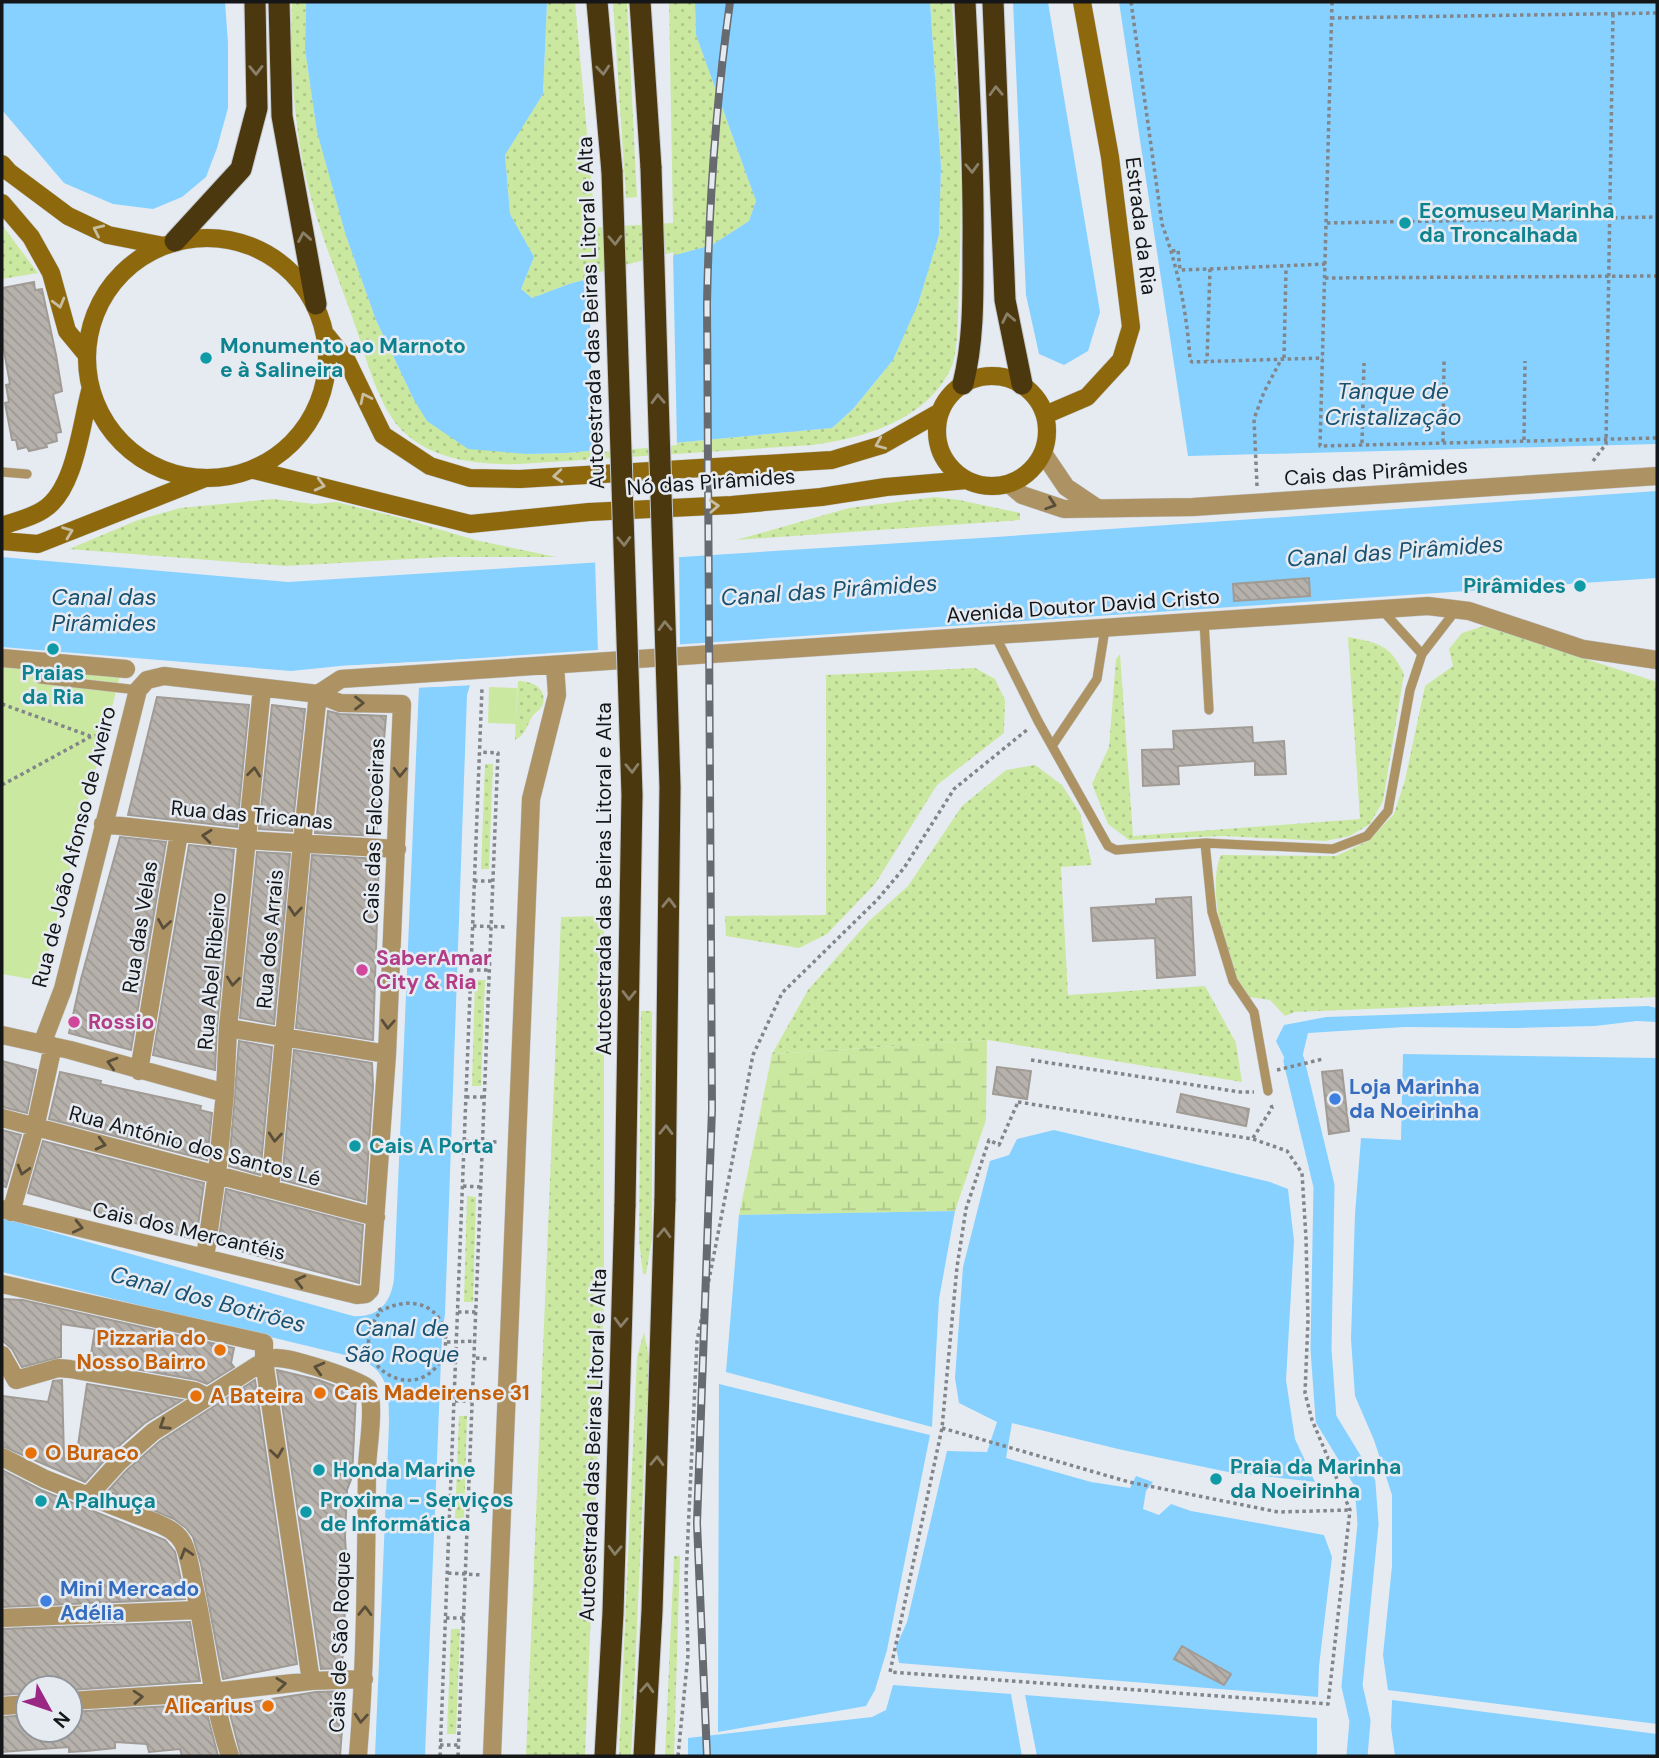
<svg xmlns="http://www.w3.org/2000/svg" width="1659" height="1758" viewBox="0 0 1659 1758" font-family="'DM Sans',sans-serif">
<defs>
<pattern id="grass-dots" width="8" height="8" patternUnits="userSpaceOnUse" patternTransform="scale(1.75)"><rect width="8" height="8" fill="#cbe8a0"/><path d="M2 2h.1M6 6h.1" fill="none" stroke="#adc689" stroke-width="1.8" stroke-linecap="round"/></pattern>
<pattern id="wetland-marsh" width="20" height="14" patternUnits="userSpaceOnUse" patternTransform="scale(1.75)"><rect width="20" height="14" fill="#cbe8a0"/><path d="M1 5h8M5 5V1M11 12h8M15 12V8" fill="none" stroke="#adc689"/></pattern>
<pattern id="building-back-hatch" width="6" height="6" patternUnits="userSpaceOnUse" patternTransform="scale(1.75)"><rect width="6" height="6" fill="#b7b1ac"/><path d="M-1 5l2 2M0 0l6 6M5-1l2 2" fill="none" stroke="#9c9893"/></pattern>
</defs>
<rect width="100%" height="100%" fill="#e6ebf2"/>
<path fill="url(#grass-dots)" d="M292,2H306L305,49L317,131L346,236L376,320L414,400L527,454L567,453L832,428L853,409L893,360L918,303L939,235L941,167L930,2H952C955,64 960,126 961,188C961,220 960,252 959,284C958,304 959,352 951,368C927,420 864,438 813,445L520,464C481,465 435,461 405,433C379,410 367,360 356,328C340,281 318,230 307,182C294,124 289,61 292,2Z
M547,2H575L593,199L587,200L588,228L673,223L669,2H695L696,35L756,201L749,221L712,245L569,284L532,298L521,289L534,257L510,214L505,154L543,94Z
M613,2H627L637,197L626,198Z
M2,225L38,273L2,279Z
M935,497L959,500L1020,513V520L736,540L849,508Z
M273,499L314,504L336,502L405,519L475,540L556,557H446L286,566L69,549L138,520L180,508Z
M1484,626L1657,682V997L1295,1012L1285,1016L1270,1000L1249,997C1244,989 1238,981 1234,973C1222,947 1208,881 1221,855L1336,856L1368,841L1394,814L1405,780L1425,686L1453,666L1449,649L1462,633Z
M1348,637C1378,643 1390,644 1404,674L1383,801L1370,824L1350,836L1325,841L1223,836L1129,840L1108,824L1092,784L1109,747L1116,659L1120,654L1133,836L1360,819Z
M975,668L995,679L1005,700L1004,733L937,785L875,884L827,934L799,948L726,936L725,916L826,915V675Z
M518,681C531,681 547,687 543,704C541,710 535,712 532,717C526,727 526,734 515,740Z
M485,764H493L489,869H481Z
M1035,765L1062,785L1080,813L1092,865L1061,867L1068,995L1205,986L1236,1043L1242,1082L988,1040L772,1054L808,990L869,921L908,886L962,806L1006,770Z
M604,916V1302L585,1756H526L561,917Z
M475,980H485L481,1086H472Z
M641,1011H652V1239L646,1274H643L639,1240Z
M467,1196L476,1197L473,1302H464Z
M644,1332L649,1357L633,1716L631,1756H619L637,1357Z
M459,1416H467L464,1519L455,1518Z
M674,1556H680L674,1756H665Z
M451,1629H460L456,1734H447Z"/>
<path fill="url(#wetland-marsh)" d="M987,1040L986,1120L955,1211L739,1215L772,1054Z"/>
<path fill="#cbe8a0" d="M2,667L120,676L41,981L2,974Z
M489,687L517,688L516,724L488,723Z"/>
<path fill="#86d1ff" d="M2,2H225L228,43V108L217,148L206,177L182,197L153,209L113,204L64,183L2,110Z
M306,2H547L543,94L505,155L510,214L534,257L521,289L532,298L569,284L712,245L749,221L756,201L696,35L695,2H930L941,167L939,235L918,304L893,360L853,409L832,428L567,453L527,454L468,449L427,421L414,400L376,320L346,236L317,132L305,49Z
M1013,2H1048L1100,312L1088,351L1064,365L1039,354L1026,295Z
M1119,2H1657V444L1188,456Z
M1657,491V578L435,661V687L470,685L467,695L445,1314L442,1335L425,1756H375L389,1424C389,1392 389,1367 353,1357L2,1272V1218L353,1316C379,1318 391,1302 394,1279L420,662L340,666L291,671L2,647V557L288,582L996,537Z
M1648,1006L1657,1008V1022L1637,1021L1595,1026L1515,1028L1405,1027L1308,1033L1302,1058L1287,1063L1276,1041L1284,1025L1326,1017Z
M1403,1054L1657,1058V1724L1388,1690L1383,1655L1392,1566V1495L1374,1440L1355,1396L1351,1339L1355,1214L1361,1138L1401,1140Z
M1054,1130L1270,1182L1288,1189L1294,1241L1286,1380L1295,1439L1315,1482L1228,1472L1118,1449L1012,1423L1006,1458L1091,1482L1130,1488L1136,1476L1153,1482L1146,1491L1143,1509L1159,1515L1171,1504L1191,1511L1324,1535L1332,1557L1319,1666L1318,1697L899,1663L896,1647L907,1622L947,1451L987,1452L997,1422L959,1403L955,1378L963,1267L990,1161L1009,1155L1017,1139Z
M955,1211L939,1299L932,1427L726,1372L739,1215Z
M719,1384L930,1435L887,1650L875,1690L866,1706L718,1732Z
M893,1685L1011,1694L1022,1756H688V1738L872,1717L886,1710Z
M1025,1695L1317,1718V1756H1037Z
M1392,1700L1657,1734V1756H1395L1391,1727Z"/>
<path fill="#e6ebf2" d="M673,252L677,445L593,453L589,275Z
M679,554L680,648L598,654L595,559Z
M505,657V660L439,664L438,684L470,682L473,685L414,688L416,665L340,669V666Z"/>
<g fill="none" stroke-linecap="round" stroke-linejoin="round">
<path stroke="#86d1ff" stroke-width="21" d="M1294,1061L1324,1186L1321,1349L1326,1419L1365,1483L1368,1524L1352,1686L1360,1721L1357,1756"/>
</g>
<path fill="url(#building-back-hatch)" stroke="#a09b95" stroke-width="2" d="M34,282L35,290L42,289L56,355L62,391L53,394L61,432L56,433L57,441L46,444L47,447L29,451L27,447L18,449L16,440H12L5,403L9,402L6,385L10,384L2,340V288Z
M1309,578L1310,596L1234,601L1233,584Z
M157,697L249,705L237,827L128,815Z
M272,705L305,709L292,831L259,829Z
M328,711L340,714L386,716L376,836L315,833Z
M1252,727L1253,743L1284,741L1286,774L1255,775V761L1178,766L1179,784L1143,786L1142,750L1174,749L1173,731Z
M120,837L166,842L131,1050L69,1033L81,979Z
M189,845L234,850L217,1027L215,1070L153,1055Z
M257,852L290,854L274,1024L240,1018Z
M312,855L379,859L373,1040L296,1028Z
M1191,897L1195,975L1157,978L1155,938L1093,941L1091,908L1156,904V899Z
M239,1041L272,1047L260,1175L229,1166Z
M294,1050L372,1063L373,1086L365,1202L282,1180Z
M2,1061L36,1070L27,1113L2,1107Z
M997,1067L1031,1071L1027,1099L993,1094Z
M1342,1070L1349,1131L1329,1134L1322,1072Z
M60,1072L101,1081L100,1084L201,1106L200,1110L212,1113L207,1160L49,1119Z
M1181,1094L1249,1109L1246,1126L1177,1112Z
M2,1130L21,1135L6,1187L2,1186Z
M43,1141L204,1183L196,1240L28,1193Z
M226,1189L363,1225L359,1283L218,1245Z
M2,1299L23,1300L234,1348L231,1363L234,1367L207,1384L197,1380L90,1361L95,1329L61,1324V1357L22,1367L12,1349L2,1340Z
M277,1370L319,1380L356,1394L352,1477L347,1490L345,1537L347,1570L342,1668L321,1669Z
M62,1380L64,1458L76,1459L87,1384L182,1400L145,1423L111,1453L85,1482L2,1446V1396L48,1402L53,1381Z
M255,1380L297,1664L223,1679L201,1564L193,1537L186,1528L174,1519L108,1491L127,1470L160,1441Z
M2,1470L41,1490L165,1540L175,1552L185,1599L2,1607Z
M190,1622L200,1681L70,1690L28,1688V1693L2,1695V1629Z
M1182,1646L1231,1674L1224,1685L1174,1659Z
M345,1691L340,1756H241L228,1706L316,1692Z
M169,1706L171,1713L206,1709L218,1756H182L180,1749L149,1752L147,1744L115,1742V1748L86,1751L69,1752V1747L2,1752V1717L28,1715V1730H70V1712Z"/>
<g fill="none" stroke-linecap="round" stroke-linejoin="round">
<defs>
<path id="lane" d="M2,472L27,474
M1381,609L1422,654
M1204,621L1209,710
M995,635L1038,721L1108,846L1116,850L1205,843L1333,849L1367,836L1388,811L1410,690L1422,654L1456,610
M40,679L138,690
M1052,746L1097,679L1105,629
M1205,843L1212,912L1233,981L1254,1012L1268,1091"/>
<path id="street" d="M1043,453L1066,487L1097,508
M1009,484L1022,495L1064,509L1193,507L1657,476
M2,658L126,669
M318,694L341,679L1428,606L1469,611L1583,649L1657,660
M103,824L247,840L397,849
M228,1028L387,1054
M2,1035L70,1050L225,1093
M139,1071L179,833
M2,1118L376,1217
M270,1189L302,843L318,694
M2,1209L357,1295L366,1294L370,1290L387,1054L402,704L340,703L318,694L164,676L147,680L138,690L63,989L42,1044
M11,1212L35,1128L53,1046
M205,1258L217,1174L225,1093L228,1028L262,688
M2,1284L264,1343V1361L311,1681
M2,1355L16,1380L58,1368L70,1369L195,1391L207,1397
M2,1457L45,1479L157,1523C168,1528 177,1532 183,1543C190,1557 191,1575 195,1590C207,1646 212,1702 230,1756
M88,1496L119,1462L153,1432L264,1361C267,1360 271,1358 275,1358C291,1357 354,1378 368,1388C375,1408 368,1445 367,1467C366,1564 366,1660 358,1756
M2,1618L199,1610
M70,1701L213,1692L311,1681L364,1679
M2,1706L28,1704
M492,1756L531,799L557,695L555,665"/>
<path id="secondary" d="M2,164L9,172L68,216L108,235L164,246
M2,203L31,237L51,273L67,331L86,354
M87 358a120 120 0 1 1 240 0a120 120 0 1 1-240 0Z
M327,336L347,361L383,435L430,466L470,478L520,479L832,460L882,445L940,412
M937 431a55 55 0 1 1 110 0a55 55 0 1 1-110 0Z
M1045,415L1087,397L1121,360L1131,327L1110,157L1082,2
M254,470L470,524L589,512L732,505L821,497L886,487L967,480
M2,526C15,521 31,518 43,510C75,491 81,425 90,391
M2,541L38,544L203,479"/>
<path id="highway" d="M279,2L282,116L316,304
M597,2L612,172
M640,2L651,168
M993,2L1005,300L1022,384
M175,241L241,169L257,108L255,2
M963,384C974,340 973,294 973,250C974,167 969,84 965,2
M605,1756L613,1613L625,1205
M644,1756L652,1611L665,1199"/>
</defs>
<use href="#lane" stroke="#c4c9cf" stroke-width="10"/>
<use href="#street" stroke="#c4c9cf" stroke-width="19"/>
<use href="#secondary" stroke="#c4c9cf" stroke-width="19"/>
<use href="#highway" stroke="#c4c9cf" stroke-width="23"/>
<path stroke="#82868b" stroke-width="3.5" stroke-dasharray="3.5 3.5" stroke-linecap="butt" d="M1131,2L1162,224C1178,268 1187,313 1190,360L1192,362L1323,358
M1332,2L1320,446L1657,438
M1331,18L1657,13
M1327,223L1657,217
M1172,251L1178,250L1180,270L1210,269L1207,361
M1210,269L1325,264
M1325,278L1657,276
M1284,358L1286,270
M1524,440L1525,361
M1443,442L1444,361
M1362,443L1364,363
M1593,461L1606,444L1613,14
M1257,486L1254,419L1264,392L1282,358
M2,704L90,736
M2,785L90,737L110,733
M474,881H493
M473,926L507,927
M470,970H489
M1031,1060L1240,1092H1254
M1277,1070L1323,1059
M466,1097H485
M1018,1102L1253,1139L1287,1151L1302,1173L1306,1238L1308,1320L1305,1393L1312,1420L1350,1510L1328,1704L890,1672L942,1428L957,1267L966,1209L989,1140L999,1145Z
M1253,1138L1272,1108L1270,1102
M465,1141L499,1142
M463,1186L481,1187
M379,1308L381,1311C339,1362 414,1408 441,1360C446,1350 447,1339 444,1328C434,1300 404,1298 381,1311
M458,1312H477
M447,1342L476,1341
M476,1358L490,1359
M455,1401H474
M942,1428L1129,1482L1278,1512L1350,1510
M449,1529L468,1530
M448,1573L482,1575
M446,1618H464
M440,1745H459
M440,1756L482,688
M458,1756L498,753L480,752
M678,1756L688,1655L686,1577L697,1341L753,1055L782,993L877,900L904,868L954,789L1028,729"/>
<use href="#lane" stroke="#ad9364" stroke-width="9"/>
<use href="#street" stroke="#ad9364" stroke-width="18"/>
<use href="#secondary" stroke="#8e680c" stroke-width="18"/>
<use href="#highway" stroke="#4c380e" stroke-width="21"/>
<defs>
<path id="rail" d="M707,1756L697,1523L712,1109L707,304C709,202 716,102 730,2"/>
</defs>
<use href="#rail" stroke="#676a6e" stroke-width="8"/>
<use href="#rail" stroke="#e6ebf2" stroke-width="5" stroke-dasharray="16" stroke-linecap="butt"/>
<defs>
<path id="highway-bridge" d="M651,168L670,787L665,1199
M612,172L632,795L625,1205"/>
</defs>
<use href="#highway-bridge" stroke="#c4c9cf" stroke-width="23" stroke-linecap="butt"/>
<use href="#highway-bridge" stroke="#4c380e" stroke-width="21"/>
</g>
<defs><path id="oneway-chevron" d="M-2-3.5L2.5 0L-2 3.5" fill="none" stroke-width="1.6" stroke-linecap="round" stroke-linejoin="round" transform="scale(1.75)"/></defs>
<g stroke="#8a8069">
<use href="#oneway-chevron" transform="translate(256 70) rotate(89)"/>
<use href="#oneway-chevron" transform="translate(603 70) rotate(85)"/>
<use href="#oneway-chevron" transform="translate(996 91) rotate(-92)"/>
<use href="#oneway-chevron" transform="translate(972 168) rotate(88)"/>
<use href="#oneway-chevron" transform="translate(304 237) rotate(-100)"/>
<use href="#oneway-chevron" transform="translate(615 240) rotate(88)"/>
<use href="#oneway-chevron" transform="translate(1008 318) rotate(-101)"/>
<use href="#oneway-chevron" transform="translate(658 399) rotate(-92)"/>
<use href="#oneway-chevron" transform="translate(624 541) rotate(88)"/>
<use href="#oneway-chevron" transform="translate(665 626) rotate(-92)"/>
<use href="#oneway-chevron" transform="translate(632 768) rotate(88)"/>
<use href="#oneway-chevron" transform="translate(669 903) rotate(-89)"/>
<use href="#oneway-chevron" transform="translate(629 995) rotate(91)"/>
<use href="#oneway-chevron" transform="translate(666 1130) rotate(-89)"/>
<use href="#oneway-chevron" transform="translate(664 1233) rotate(-88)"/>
<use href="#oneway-chevron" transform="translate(621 1322) rotate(92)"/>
<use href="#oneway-chevron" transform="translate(657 1461) rotate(-88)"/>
<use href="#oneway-chevron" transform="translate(615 1550) rotate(92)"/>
<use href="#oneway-chevron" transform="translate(647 1688) rotate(-87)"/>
</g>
<g stroke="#c7bda2">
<use href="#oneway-chevron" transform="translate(98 230) rotate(-155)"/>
<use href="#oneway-chevron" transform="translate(59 303) rotate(75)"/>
<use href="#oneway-chevron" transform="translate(365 398) rotate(-116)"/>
<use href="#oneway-chevron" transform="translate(880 444) rotate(157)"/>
<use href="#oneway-chevron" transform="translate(558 476) rotate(175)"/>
<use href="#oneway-chevron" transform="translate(320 485) rotate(14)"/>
<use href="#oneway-chevron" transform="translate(714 506) rotate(-3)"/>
<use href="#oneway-chevron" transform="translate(68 532) rotate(-21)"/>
</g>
<g stroke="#594e3a">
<use href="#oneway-chevron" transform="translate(1051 504) rotate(18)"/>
<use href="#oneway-chevron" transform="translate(359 703)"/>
<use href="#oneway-chevron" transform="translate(254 772) rotate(-84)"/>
<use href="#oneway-chevron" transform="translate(400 772) rotate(92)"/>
<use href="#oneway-chevron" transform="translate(207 836) rotate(-174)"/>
<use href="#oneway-chevron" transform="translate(295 911) rotate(95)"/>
<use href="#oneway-chevron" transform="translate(164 924) rotate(99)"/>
<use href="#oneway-chevron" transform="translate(233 981) rotate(96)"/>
<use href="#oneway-chevron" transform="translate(388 1024) rotate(93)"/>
<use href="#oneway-chevron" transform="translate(112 1063) rotate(-164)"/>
<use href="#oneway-chevron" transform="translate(275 1137) rotate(95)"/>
<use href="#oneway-chevron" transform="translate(101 1144) rotate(14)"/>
<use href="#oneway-chevron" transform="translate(23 1170) rotate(106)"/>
<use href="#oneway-chevron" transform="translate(78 1227) rotate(13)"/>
<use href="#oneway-chevron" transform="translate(300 1281) rotate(-166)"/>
<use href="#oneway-chevron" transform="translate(319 1368) rotate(-165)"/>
<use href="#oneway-chevron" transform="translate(164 1425) rotate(147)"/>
<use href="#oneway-chevron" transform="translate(277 1453) rotate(82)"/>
<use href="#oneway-chevron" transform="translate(186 1553) rotate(-107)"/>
<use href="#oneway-chevron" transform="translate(365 1611) rotate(-89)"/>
<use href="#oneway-chevron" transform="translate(281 1684) rotate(-7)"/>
<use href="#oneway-chevron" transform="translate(138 1697) rotate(-4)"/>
<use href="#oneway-chevron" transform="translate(361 1718) rotate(94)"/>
</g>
<g fill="#0f9aa8" stroke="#e6ebf2" stroke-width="2.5">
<circle cx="1405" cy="223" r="7"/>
<circle cx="206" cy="358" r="7"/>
<circle cx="1580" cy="586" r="7"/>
<circle cx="53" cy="649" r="7"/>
<circle cx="355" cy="1146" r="7"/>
<circle cx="319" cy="1470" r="7"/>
<circle cx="1216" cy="1479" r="7"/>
<circle cx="41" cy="1501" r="7"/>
<circle cx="306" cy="1512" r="7"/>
</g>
<g fill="#d1479c" stroke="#e6ebf2" stroke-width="2.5">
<circle cx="362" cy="970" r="7"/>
<circle cx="74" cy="1022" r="7"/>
</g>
<g fill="#3f7fe0" stroke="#e6ebf2" stroke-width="2.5">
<circle cx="1335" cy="1099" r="7"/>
<circle cx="46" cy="1601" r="7"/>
</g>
<g fill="#e8710a" stroke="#e6ebf2" stroke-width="2.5">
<circle cx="220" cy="1350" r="7"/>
<circle cx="320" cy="1393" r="7"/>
<circle cx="196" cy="1396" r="7"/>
<circle cx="31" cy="1453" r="7"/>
<circle cx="268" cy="1706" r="7"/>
</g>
<g text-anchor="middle" stroke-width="5" stroke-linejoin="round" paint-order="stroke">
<g font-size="21" font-weight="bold" fill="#0d838f" stroke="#e6ebf2" text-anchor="start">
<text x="1419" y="218">Ecomuseu Marinha<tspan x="1419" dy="24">da Troncalhada</tspan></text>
<text x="220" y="353">Monumento ao Marnoto<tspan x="220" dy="24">e à Salineira</tspan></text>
<text x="1566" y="593" text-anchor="end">Pirâmides</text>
<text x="53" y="680" text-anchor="middle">Praias<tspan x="53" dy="24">da Ria</tspan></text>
<text x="369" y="1153">Cais A Porta</text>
<text x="1230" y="1474">Praia da Marinha<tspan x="1230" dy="24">da Noeirinha</tspan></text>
<text x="333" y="1477">Honda Marine</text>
<text x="320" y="1507">Proxima - Serviços<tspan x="320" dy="24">de Informática</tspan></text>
<text x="55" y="1508">A Palhuça</text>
</g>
<g font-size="21" fill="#141618" stroke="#e6ebf2">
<text transform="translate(1141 226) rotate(83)" y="7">Estrada da Ria</text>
<text transform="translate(591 313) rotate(-92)" y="7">Autoestrada das Beiras Litoral e Alta</text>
<text transform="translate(1376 472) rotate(-4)" y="7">Cais das Pirâmides</text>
<text transform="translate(711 482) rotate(-4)" y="7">Nó das Pirâmides</text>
<text transform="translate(1083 606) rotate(-4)" y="7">Avenida Doutor David Cristo</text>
<text transform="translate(252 815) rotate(5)" y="7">Rua das Tricanas</text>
<text transform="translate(374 831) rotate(-88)" y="7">Cais das Falcoeiras</text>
<text transform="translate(74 847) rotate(-76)" y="7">Rua de João Afonso de Aveiro</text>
<text transform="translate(604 879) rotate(-90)" y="7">Autoestrada das Beiras Litoral e Alta</text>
<text transform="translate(140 927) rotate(-81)" y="7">Rua das Velas</text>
<text transform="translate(270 939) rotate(-85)" y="7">Rua dos Arrais</text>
<text transform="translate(212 971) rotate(-85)" y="7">Rua Abel Ribeiro</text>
<text transform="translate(195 1146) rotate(15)" y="7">Rua António dos Santos Lé</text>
<text transform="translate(189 1231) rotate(13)" y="7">Cais dos Mercantéis</text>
<text transform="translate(593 1445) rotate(-88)" y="7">Autoestrada das Beiras Litoral e Alta</text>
<text transform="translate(340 1642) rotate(-88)" y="7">Cais de São Roque</text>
</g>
<g font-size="21" font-weight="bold" fill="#b23c85" stroke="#e6ebf2" text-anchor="start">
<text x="376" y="965">SaberAmar<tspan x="376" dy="24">City &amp; Ria</tspan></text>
<text x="88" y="1029">Rossio</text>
</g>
<g font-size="21" font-weight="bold" fill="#366cbe" stroke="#e6ebf2" text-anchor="start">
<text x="1349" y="1094">Loja Marinha<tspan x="1349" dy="24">da Noeirinha</tspan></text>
<text x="60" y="1596">Mini Mercado<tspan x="60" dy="24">Adélia</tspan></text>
</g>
<g font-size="21" font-weight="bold" fill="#c56008" stroke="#e6ebf2" text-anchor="start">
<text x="206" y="1345" text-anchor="end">Pizzaria do<tspan x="206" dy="24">Nosso Bairro</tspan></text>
<text x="334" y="1400">Cais Madeirense 31</text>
<text x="210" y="1403">A Bateira</text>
<text x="45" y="1460">O Buraco</text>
<text x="254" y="1713" text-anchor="end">Alicarius</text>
</g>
<g font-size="23" font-style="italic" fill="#195271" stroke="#e6ebf2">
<text x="1393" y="399">Tanque de<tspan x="1393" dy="26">Cristalização</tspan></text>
<text transform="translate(1395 551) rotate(-4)" y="8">Canal das Pirâmides</text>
<text transform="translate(829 590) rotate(-4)" y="8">Canal das Pirâmides</text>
<text x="104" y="605">Canal das<tspan x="104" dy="26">Pirâmides</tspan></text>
<text transform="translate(208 1299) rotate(15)" y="8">Canal dos Botirões</text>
<text x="402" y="1336">Canal de<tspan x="402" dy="26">São Roque</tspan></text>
</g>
</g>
<rect width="1659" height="1758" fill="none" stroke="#141618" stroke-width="7"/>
<g transform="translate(49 1709) rotate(130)"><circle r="33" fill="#e6ebf2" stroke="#92969b" stroke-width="2"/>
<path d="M0-5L12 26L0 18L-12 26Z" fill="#9a2783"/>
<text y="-10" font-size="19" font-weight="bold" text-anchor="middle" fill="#141618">N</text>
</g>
</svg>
